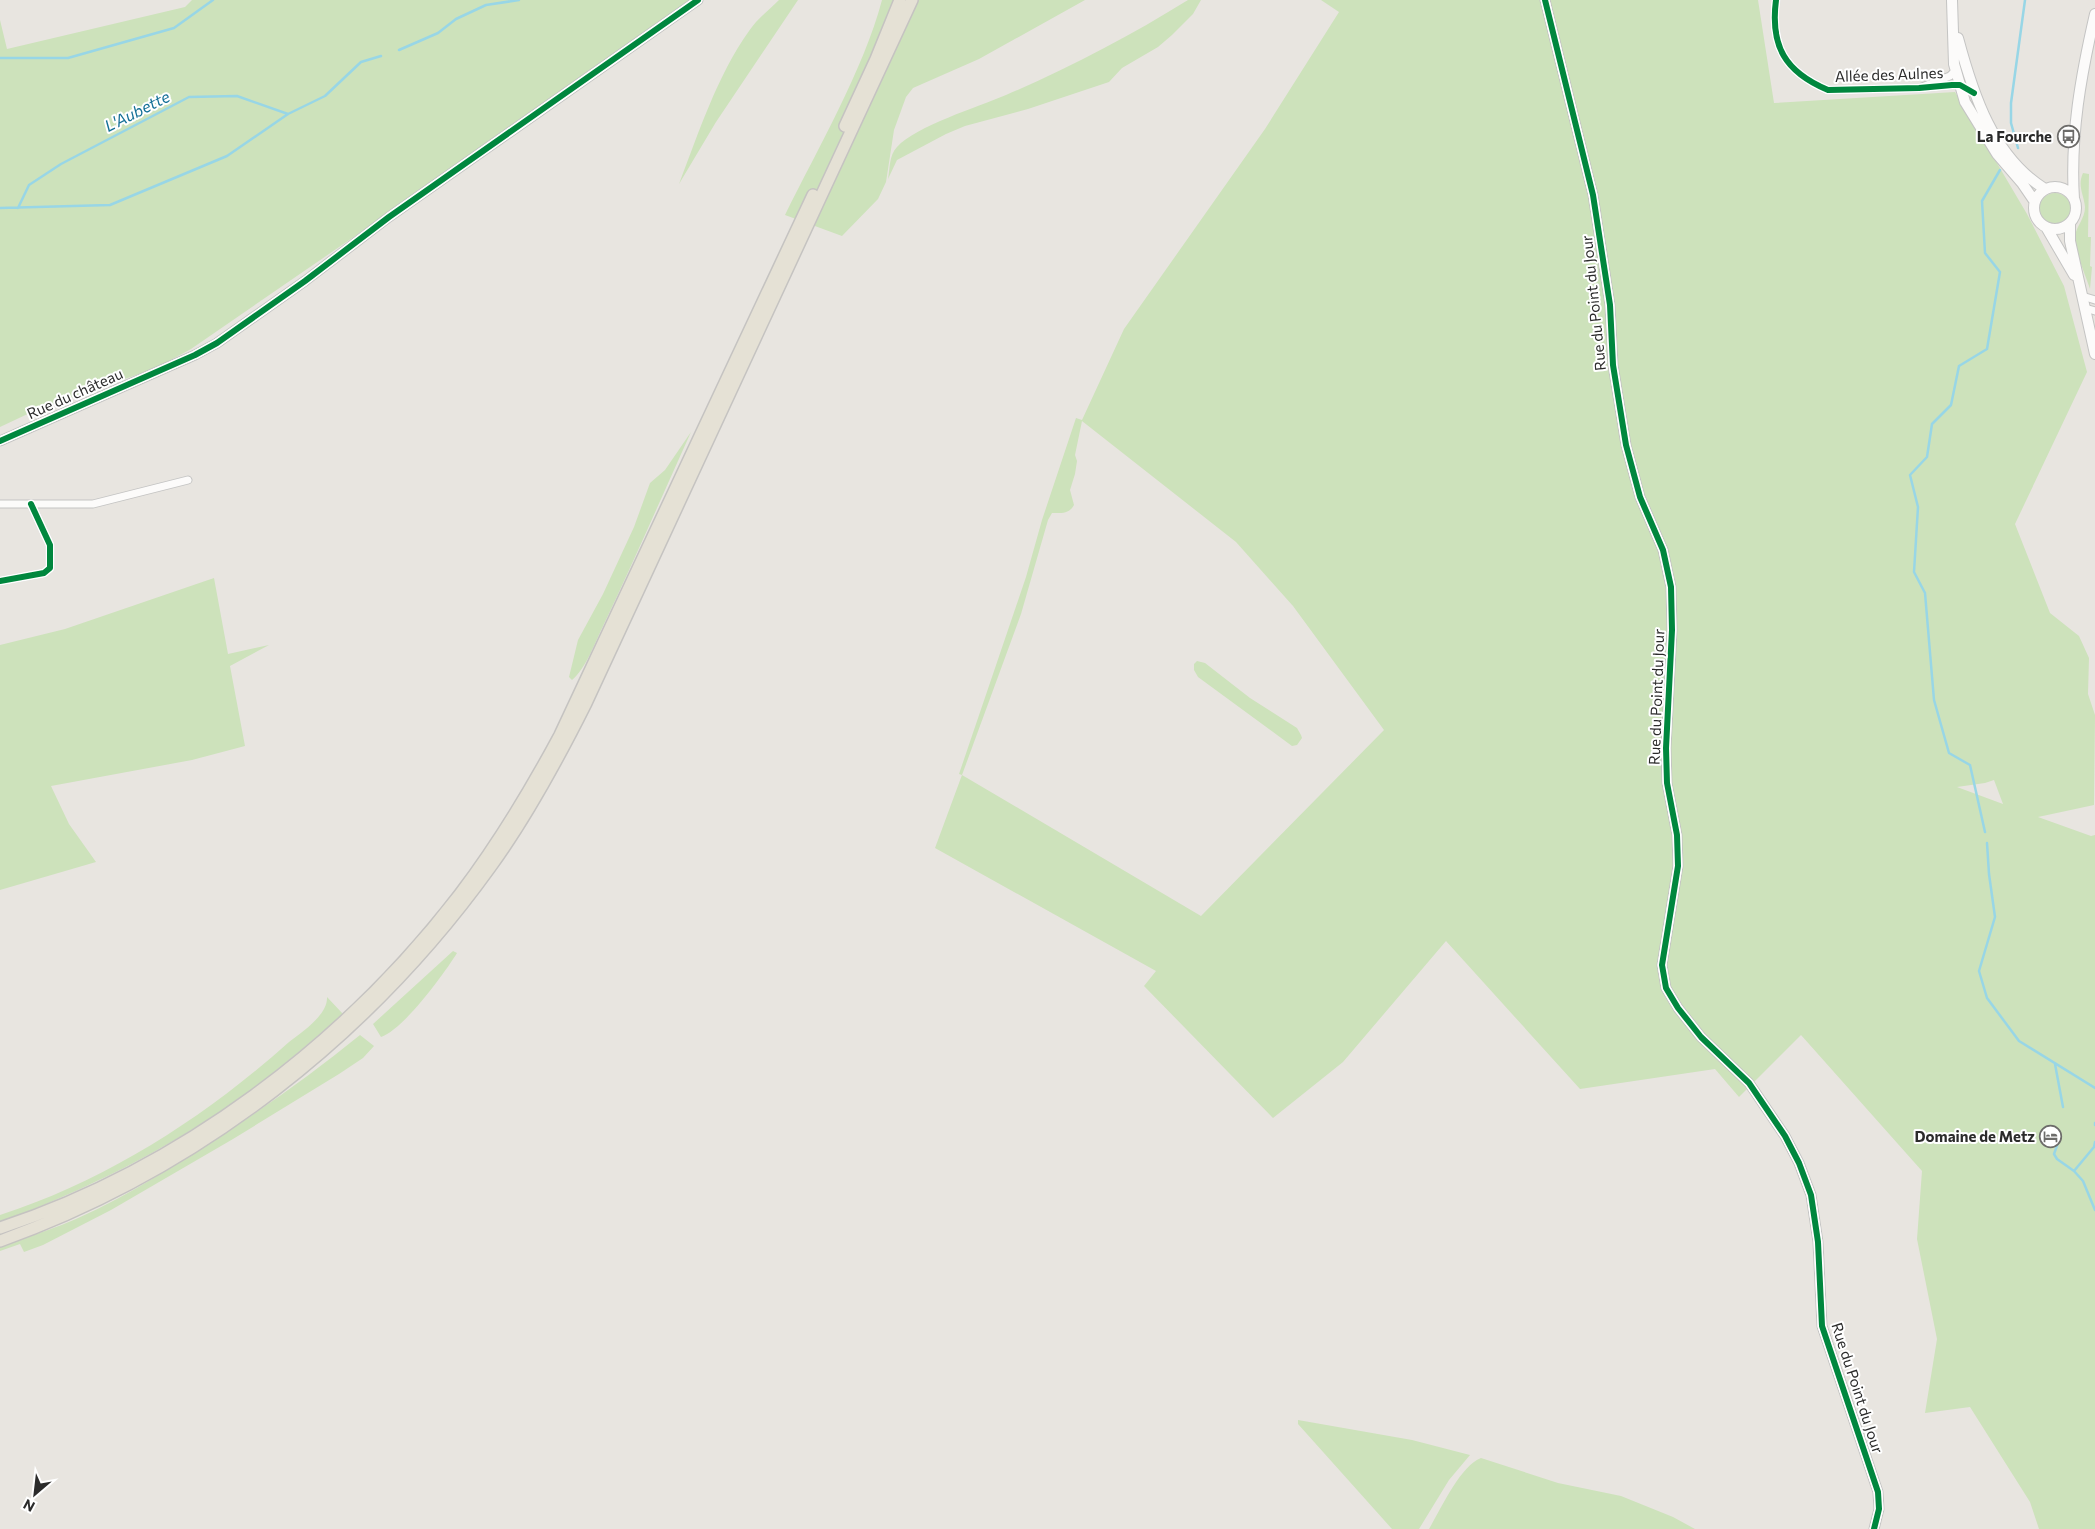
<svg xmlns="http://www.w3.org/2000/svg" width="2095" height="1529" viewBox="0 0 2095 1529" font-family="Commissioner,sans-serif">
<rect width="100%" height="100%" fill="#e8e5e0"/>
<path fill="#cde2bb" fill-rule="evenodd" d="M192,0H689L692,4L191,349L156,368L34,411L0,427V20L7,49L185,7Z
M779,0H798L716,122L679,184C699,132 717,76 749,31C757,19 769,10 779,0Z
M882,0H1085L979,59L913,88L906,97L894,130L886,182L878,199L842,236L785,215C818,148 863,71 882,0Z
M1188,0H1201L1193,14L1172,35L1158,47L1122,68L1109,82L1028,109L965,126L946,134L897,160L888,179C890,169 889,155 897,147C916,126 978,107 1006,95C1069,68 1130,36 1188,0Z
M1321,0H1758L1774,103L1955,92L2027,214L2064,286L2087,372L2015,524L2050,613L2079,636L2089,658L2088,694L2095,715L2094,805L2038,817L2091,836L2095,835V1529H2039L2030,1502L1970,1407L1925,1413L1937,1339L1917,1239L1922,1171L1801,1035L1739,1097L1715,1069L1580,1089L1446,941L1343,1062L1273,1118L1144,986L1156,971L935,848L962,775L959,774L1026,577L1042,520L1076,418L1082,420L1124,329L1265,129L1339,12ZM1082,421L1236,542L1293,606L1384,730L1201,916L962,775L1021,614L1048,520L1052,513C1062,513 1069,514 1074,505L1070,490L1075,474L1077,461L1075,455ZM1994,780L2003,804L1957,787L1985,783Z
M2083,173L2089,174L2088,237H2091L2090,266L2092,267L2090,289C2086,276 2074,250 2075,237C2076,226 2085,219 2085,207C2084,195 2077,186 2083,173Z
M2039 209a16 16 0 1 1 32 0a16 16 0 1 1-32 0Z
M691,432C662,496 634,561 604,624C596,640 586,669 572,680L569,677L578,640L603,594L634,527L650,483L665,470Z
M214,578L228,654L269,645L230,666L245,746L192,760L51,786L69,824L96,862L0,890V645L65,629Z
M1197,661L1205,663L1250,698L1297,728L1301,735L1302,738L1297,745L1292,746L1198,677L1194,670V664Z
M453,951L457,953C444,974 404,1029 381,1037L373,1024Z
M327,997L343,1014C310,1043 276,1072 240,1098C166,1150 84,1191 0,1222V1215C108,1180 205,1117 289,1042C302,1032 328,1015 327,997Z
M360,1035L374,1046L363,1058L339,1074L233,1139L111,1210L43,1245L24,1252L20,1244L0,1251V1245L18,1238L19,1240C38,1233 58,1227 76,1219C131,1195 181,1161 231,1129C276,1100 318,1069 360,1035Z
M1298,1420L1412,1440L1470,1455L1449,1480L1419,1529H1392L1298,1424Z
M1481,1458L1558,1483L1621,1496L1673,1517L1695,1529H1429C1441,1509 1460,1466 1481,1458Z"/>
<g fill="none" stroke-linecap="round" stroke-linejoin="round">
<path stroke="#98d6e6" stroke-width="2.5" d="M399,50L438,33L456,19L486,5L519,0
M0,58H68L174,28L213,0
M2018,148L2011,123V103L2025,0
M0,208L110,205L227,156L288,114L325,96L361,62L381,56
M18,208L29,185L61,164L189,97L237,96L288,114
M1985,832L1970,765L1949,753L1934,700L1925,593L1914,572L1918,507L1910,475L1927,457L1932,424L1951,405L1959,366L1987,349L2000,272L1985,253L1982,201L2000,170
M1987,843L1989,874L1995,917L1979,971L1987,998L2019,1041L2095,1088
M2055,1064L2063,1107
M2095,1125V1123
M2095,1142L2094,1147L2074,1171L2083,1181L2095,1210
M2058,1143L2054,1154L2057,1159L2074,1171"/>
<defs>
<path id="minor" d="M1776,0C1770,46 1785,72 1828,90L1919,88L1952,85H1960L1974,93
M1922,87L1950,76L1956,70
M2082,296L2095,300
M2085,308L2095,311
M0,504H93L188,480
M0,581L44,573L50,568V545L31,504"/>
<path id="tertiary" d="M1545,0L1593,195L1610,305L1613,365L1626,445L1640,497L1663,550L1671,587L1672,630L1666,748L1667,783L1677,835L1678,866L1662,965L1666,988L1678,1008L1701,1037L1749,1083L1785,1136L1799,1163L1811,1195L1818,1242L1822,1326L1878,1492L1879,1509L1874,1529
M0,441L195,355L217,343L305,281L389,217L698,0"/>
<path id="secondary" d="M1952,0L1954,64L1965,102L1997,154L2022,183L2035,202
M1958,38C1973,94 1993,157 2045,189
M2034 208a21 21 0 1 1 42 0a21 21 0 1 1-42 0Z
M2074,199C2070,135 2081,75 2095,14
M2070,223V241L2095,354
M2046,227L2074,275"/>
<path id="primary" d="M845,126L876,59L900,0
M0,1228C181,1168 344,1045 460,894C498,844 530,791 560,735L813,195
M0,1241C198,1170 369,1036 491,866C528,815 558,759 586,703L912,0"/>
</defs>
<use href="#minor" stroke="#c4c4c3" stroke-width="9"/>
<use href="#tertiary" stroke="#c4c4c3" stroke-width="11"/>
<use href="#secondary" stroke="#c4c4c3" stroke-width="12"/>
<use href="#primary" stroke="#c5c3c1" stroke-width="14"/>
<use href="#minor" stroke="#fcfbfa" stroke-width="7"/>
<use href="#tertiary" stroke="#fcfbfa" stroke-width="9"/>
<use href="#secondary" stroke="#fcfbfa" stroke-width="10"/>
<use href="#primary" stroke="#e5e1d5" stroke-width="11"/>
<defs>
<path id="cycleway" d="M1545,0L1593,195L1610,305L1613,365L1626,445L1640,497L1663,550L1671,587L1672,630L1666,748L1667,783L1677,835L1678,866L1662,965L1666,988L1678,1008L1701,1037L1749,1083L1785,1136L1799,1163L1811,1195L1818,1242L1822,1326L1878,1492L1879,1509L1874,1529
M1776,0C1770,46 1785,72 1828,90L1919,88L1952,85H1960L1974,93
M0,441L195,355L217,343L305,281L389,217L698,0
M0,581L44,573L50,568V545L31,504"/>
</defs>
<use href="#cycleway" stroke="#fff" stroke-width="9"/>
<use href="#cycleway" stroke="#00873e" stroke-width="6"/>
</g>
<defs>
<symbol id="bus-ring" viewBox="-11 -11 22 22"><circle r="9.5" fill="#fff" stroke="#6d6c6a" stroke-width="1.5"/><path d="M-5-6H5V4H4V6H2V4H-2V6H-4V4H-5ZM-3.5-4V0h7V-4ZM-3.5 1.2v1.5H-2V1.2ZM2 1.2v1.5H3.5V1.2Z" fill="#6d6c6a"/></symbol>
<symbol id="hotel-ring" viewBox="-11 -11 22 22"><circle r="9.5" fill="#fff" stroke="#6d6c6a" stroke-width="1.5"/><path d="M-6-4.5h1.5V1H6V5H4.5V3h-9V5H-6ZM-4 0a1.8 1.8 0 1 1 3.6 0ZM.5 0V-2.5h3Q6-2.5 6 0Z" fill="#6d6c6a"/></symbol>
</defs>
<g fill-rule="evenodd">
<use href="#bus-ring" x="2056" y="124" width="25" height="25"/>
<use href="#hotel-ring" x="2038" y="1124" width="25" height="25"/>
</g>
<g text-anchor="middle" stroke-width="4" stroke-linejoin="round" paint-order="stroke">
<g font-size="15" fill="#2b2b2b" stroke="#fff">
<text transform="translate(1889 75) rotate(-2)" y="5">Allée des Aulnes</text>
<text transform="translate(1594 303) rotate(-96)" y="5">Rue du Point du Jour</text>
<text transform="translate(75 394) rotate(-24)" y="5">Rue du château</text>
<text transform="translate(1657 697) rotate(-88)" y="5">Rue du Point du Jour</text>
<text transform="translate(1857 1388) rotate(72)" y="5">Rue du Point du Jour</text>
</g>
<g font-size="15" font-weight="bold" fill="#2b2b2b" stroke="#fff" text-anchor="end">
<text x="2052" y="142">La Fourche</text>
<text x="2035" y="1142">Domaine de Metz</text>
</g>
<g font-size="16" font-style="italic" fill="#136f96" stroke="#fff">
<text transform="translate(137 111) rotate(-27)" y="6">L'Aubette</text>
</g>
</g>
<g transform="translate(35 1494) rotate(208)" stroke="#ffffff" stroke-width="4" paint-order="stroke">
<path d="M0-4L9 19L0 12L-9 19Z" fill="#2b2b2b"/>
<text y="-8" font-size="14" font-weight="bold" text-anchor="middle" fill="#2b2b2b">N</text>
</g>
</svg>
